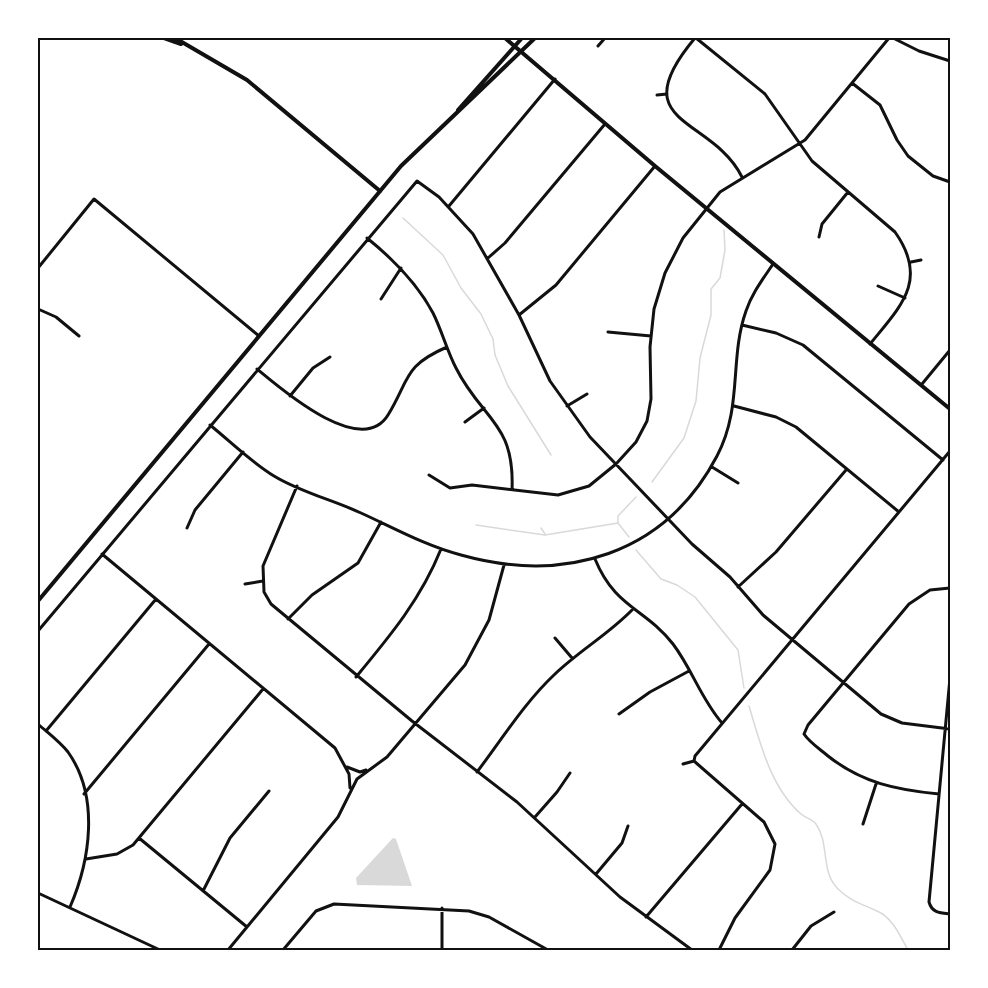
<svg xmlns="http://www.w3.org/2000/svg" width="988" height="988" viewBox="0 0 988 988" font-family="Helvetica,sans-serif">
<rect width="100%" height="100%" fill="#fff"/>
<path fill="#d9d9d9" d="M393,838L396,839L412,886L357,885L356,878Z"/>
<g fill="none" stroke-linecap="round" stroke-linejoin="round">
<path stroke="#d9d9d9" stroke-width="1.5" d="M403,218L443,255L461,288L481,314L493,339L495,355L508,386L551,455
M652,482L684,438L696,401L700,358L711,315V289L720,278L725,250L724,230
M476,525L545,535L618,523
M541,528L545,534
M629,537L618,523V516L636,497
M636,550L661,579L677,585L695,597L738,650L744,688
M749,706C760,743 771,788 801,814C805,818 813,819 816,824C830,844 820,871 838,889C850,901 862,904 877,911C893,918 900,936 908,950"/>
<path stroke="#111" stroke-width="3" d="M695,38C621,126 712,116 742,177
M696,38L765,94L812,161L895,232C929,280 901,306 870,344
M893,38L919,51L950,61
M598,46L605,38
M852,83L880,105L897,140L908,156L933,176L950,182
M657,95L667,94
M449,206L555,79
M819,237L822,224L848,192
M367,238C393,259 417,283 433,313C442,331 447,351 456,368C482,420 515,422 512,490
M488,258L505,243L605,124
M911,262L921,260
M38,268L94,199L259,336
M878,286L905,298
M381,299L401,268
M38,309L56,317L79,336
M519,315L556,285L655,166
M742,325L776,333L803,345L943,460
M608,332L651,336
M257,369C280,388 361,459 388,415C410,379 403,366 447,347
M922,384L950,350
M290,396L313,368L330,357
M567,406L587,394
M734,406L776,417L796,427L899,512
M465,422L484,408
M210,425C231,442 251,462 274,476C300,492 333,500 361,513C394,528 426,546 461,555C565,584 665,555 717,456C743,407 729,359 746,311C752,293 763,279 773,264
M712,467L738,483
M429,475L450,488L472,485L558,495L589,486L616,464L636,442L647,421L651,399L650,347L654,309L665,273L683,238L720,192L805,140L889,38
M297,486L263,566L264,592L271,604L412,721L517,802L620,897L692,950
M187,528L195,510L243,452
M102,554L335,748L349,774L350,788
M595,559C615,608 645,608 673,644C692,669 701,699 722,723
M245,584L263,581
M738,587L776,552L846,470
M288,619L312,595L358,563L381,522
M38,631L417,181L439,197L473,234L519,315L550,381L590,437L692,544L730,577L763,615L881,714L902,723L950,729
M555,638L572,658
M356,677C390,636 421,599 441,549
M950,678L929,902C932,913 940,913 950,914
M619,714L650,692L689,671
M38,724C48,733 59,741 68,752C100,797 90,861 70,907
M46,731L156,599
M694,761L695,756L950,451
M694,761L764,822L775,844L770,870L735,918L719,950
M683,764L694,761
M347,767L360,772L366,770
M477,772C502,739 525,702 555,674C580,650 609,634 633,609
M84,794L209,644
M939,794C897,790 862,783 828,756C820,749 810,743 804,734L808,725L909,604L930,590L950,588
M535,817L557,792L570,773
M863,824L876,784
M139,838L247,927
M86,859L117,854L133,845L263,689
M596,874L622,843L628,826
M203,891L230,838L269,791
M38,893L160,950
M442,908V950
M646,917L742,804
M228,950L338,817L357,779L387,757L465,665L489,620L504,565
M283,950L316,911L334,904L469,911L489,917L548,950
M792,950L811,926L834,912"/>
<path stroke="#111" stroke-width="4" d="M164,38L181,44
M175,38L247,80L380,191"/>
<path stroke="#111" stroke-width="4" d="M505,38L655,166L950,409
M458,110L522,38
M38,601L401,166L535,38"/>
</g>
<rect width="988" height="988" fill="none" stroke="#ffffff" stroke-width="78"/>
<rect x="39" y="39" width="910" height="910" fill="none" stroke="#111" stroke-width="2"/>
</svg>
